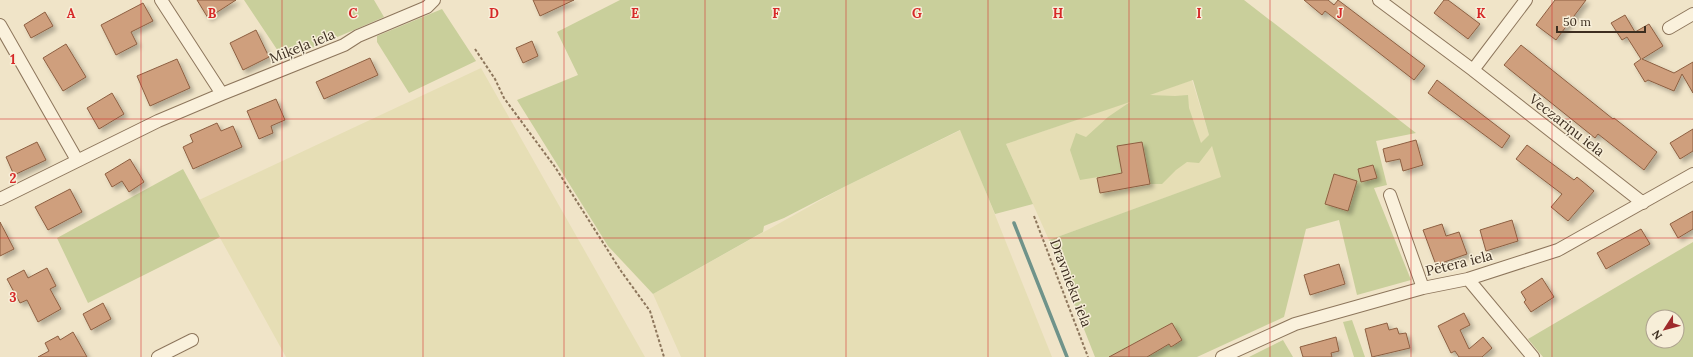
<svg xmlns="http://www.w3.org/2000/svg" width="1693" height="357" viewBox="0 0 1693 357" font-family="Lora,serif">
<defs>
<filter id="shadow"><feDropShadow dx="3.5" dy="3.5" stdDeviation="2" flood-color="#0004"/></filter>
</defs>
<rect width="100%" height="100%" fill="#f0e4c8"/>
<path fill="#e6deb5" d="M481,68L645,357H286L199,200Z
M1192,80L1222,177L1049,240L1006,144Z
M961,130L1052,357H681L653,294L844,187Z"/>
<path fill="#c9cf9b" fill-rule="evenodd" d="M244,0H374L384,17L284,60Z
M620,0H1244L1416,133L1376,141L1387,185L1374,188L1411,280L1357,295L1339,220L1306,229L1284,317L1197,357H1095L1049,240L1221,177L1212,146L1199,163L1187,162L1176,170L1162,184H1150L1147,169L1080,180L1070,150L1076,133L1086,137L1108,117L1130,102L1006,144L1033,204L995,214L960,130L844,187L784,218L764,226L763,232L653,294L608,246L517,100L578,75L557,32ZM1193,80L1209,135L1201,143L1189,108L1188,95L1175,96L1150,95Z
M442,9L476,61L409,93L377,42V36Z
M183,169L220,237L88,303L57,238Z
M1693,242V357H1543L1528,339ZM1653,317H1677V341H1653Z
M1352,320L1365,357H1354L1343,322Z
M1283,340L1293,357H1249Z"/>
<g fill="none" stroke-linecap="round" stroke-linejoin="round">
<path stroke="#6f938a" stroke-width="3.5" d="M1014,223L1067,357"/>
</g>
<path fill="#cf9f7d" stroke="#8d5f41" filter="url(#shadow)" d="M197,0H236L208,18Z
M533,0H574L540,16Z
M1304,0H1328L1334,5L1338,0L1425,66L1414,80L1325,11L1322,15Z
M1444,0H1448L1480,24L1468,39L1434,13Z
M1555,0H1586L1556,40L1536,25Z
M143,3L153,21L131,32L137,44L116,55L101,25Z
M45,12L53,26L31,38L24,25Z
M1625,15L1635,32L1649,24L1663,46L1642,59L1674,73L1693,62V93L1682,74L1674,91L1648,80L1645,82L1634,64L1641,59L1627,37L1622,40L1611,23Z
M256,30L269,57L243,70L230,43Z
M532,41L538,56L523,63L516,48Z
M66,44L86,77L63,91L43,58Z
M1521,45L1613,119L1614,118L1657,152L1644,170L1598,134L1595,138L1504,65Z
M370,58L378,75L324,99L316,82Z
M177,59L190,88L150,106L137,76Z
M1437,80L1510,136L1502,148L1428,93Z
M112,93L124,114L99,129L87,108Z
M276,99L285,120L271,126L273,133L259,139L247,111Z
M217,123L221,131L233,126L242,147L193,169L183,147L193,142L190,135Z
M1693,129V151L1680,159L1670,143Z
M1416,140L1423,165L1403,171L1400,159L1386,162L1383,149Z
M37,142L46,160L14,175L6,157Z
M1142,142L1150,184L1100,193L1097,178L1122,173L1117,146Z
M1527,145L1574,180L1577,177L1594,191L1568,221L1551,207L1562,194L1516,159Z
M130,159L144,182L129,192L122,181L112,187L105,174Z
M1373,165L1377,178L1361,182L1358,169Z
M1334,174L1357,181L1348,211L1325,204Z
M70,189L82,212L48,230L35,207Z
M1693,211V229L1678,238L1670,224Z
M1512,220L1518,241L1486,251L1480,230Z
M0,222L14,249L0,256Z
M1442,224L1446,236L1459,232L1467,254L1436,265L1423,230Z
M1641,229L1650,244L1606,269L1597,253Z
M1339,264L1345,284L1310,295L1304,275Z
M47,268L56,286L50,289L61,309L38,322L27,300L20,303L7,279L24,270L28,278Z
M1542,278L1554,297L1531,312L1524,302L1526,300L1521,292Z
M103,303L111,319L91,330L83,314Z
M1464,313L1470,325L1460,330L1469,349L1483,337L1492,348L1482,357H1459L1455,351L1451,353L1438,326Z
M1172,323L1182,340L1171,347L1169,344L1147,357H1109Z
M1387,323L1389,330L1397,328L1399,334L1406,333L1410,348L1372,357L1365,329Z
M73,332L87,357H38L49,351L45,343L58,336L60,340Z
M1336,337L1339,351L1331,353L1332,357H1303L1300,347Z"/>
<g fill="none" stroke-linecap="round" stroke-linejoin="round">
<defs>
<path id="minor" d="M161,0L222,94
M1379,0L1473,70L1643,203
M0,25L77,160
M1669,28L1693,14
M1473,70L1526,0
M1390,195L1423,288
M0,199L158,121L222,94L344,45L358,36L427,7L434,0
M1468,279L1533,357
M158,357L192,340
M1222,357L1295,324L1423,288L1468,279L1558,250L1693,174"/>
</defs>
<use href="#minor" stroke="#8d765c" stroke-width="14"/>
<path stroke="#8d765c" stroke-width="2" stroke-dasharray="3 2" stroke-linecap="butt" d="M475,49L495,79L504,98L555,167L621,271L650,311L664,357
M1034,216L1088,357"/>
<use href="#minor" stroke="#faf1dc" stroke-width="12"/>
</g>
<path fill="none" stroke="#d62828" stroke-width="1" stroke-opacity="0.55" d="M141,0V357M282,0V357M423,0V357M564,0V357M705,0V357M846,0V357M988,0V357M1129,0V357M1270,0V357M1411,0V357M1552,0V357M0,119H1693M0,238H1693"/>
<g text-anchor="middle" stroke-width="3" stroke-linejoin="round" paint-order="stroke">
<g font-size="14" fill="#3d2e20" stroke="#f7eed8">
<text transform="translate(302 46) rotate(-22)" y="5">Miķeļa iela</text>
<text transform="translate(1567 125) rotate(38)" y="5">Veczariņu iela</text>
<text transform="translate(1459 263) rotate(-14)" y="5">Pētera iela</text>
<text transform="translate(1071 283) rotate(69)" y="5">Dravnieku iela</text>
</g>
</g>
<g font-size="13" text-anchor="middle" font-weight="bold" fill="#d62828" stroke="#f7eed8" stroke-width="3" stroke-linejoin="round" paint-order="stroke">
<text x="71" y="18">A</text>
<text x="212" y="18">B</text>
<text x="353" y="18">C</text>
<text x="494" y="18">D</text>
<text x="635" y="18">E</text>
<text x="776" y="18">F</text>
<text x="917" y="18">G</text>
<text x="1058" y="18">H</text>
<text x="1199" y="18">I</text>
<text x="1340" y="18">J</text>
<text x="1481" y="18">K</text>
<text x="13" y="64">1</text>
<text x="13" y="183">2</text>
<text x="13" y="302">3</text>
</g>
<g transform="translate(1665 329) rotate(234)"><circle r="19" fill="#f7eed8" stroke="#ada18e"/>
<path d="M0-3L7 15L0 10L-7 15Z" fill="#9e2a2b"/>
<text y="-6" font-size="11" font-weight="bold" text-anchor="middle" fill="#3d2e20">N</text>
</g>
<path d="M1557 26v6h88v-6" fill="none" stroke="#3d2e20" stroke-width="2"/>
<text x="1563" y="26" font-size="12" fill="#3d2e20" stroke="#f7eed8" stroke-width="3" paint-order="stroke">50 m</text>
</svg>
